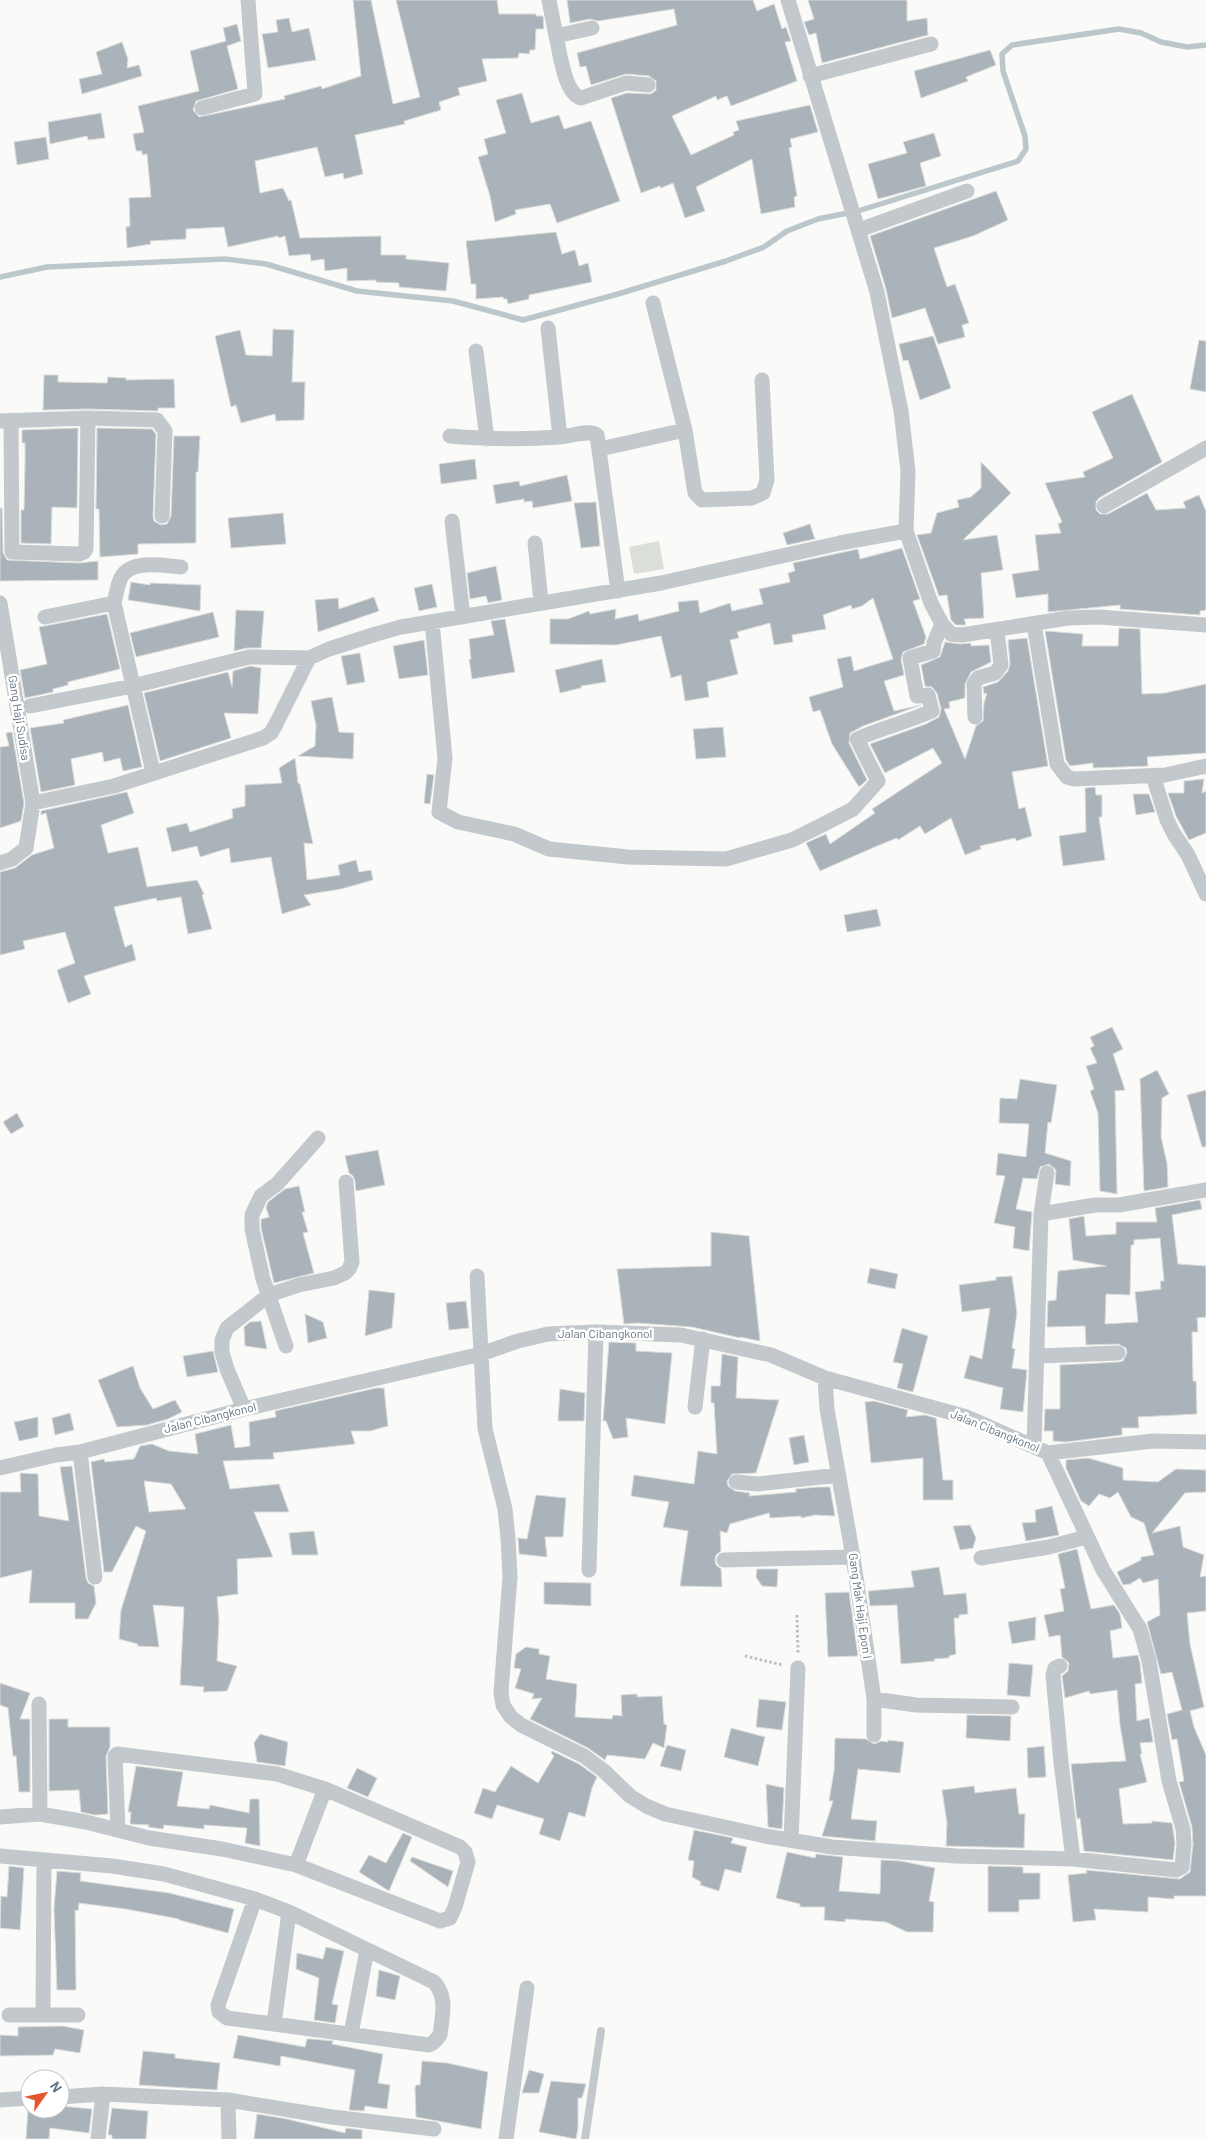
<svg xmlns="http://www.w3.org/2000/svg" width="1206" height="2139" viewBox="0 0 1206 2139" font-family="Barlow,sans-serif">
<rect width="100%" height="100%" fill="#fafaf8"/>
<path fill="#dadfd7" d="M659,541L664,569L634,574L629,547Z"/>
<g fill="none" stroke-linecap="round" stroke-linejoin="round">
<path stroke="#bbc7cb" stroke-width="5.5" d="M0,277L47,267L225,259L266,264L357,291L453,301L523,320L618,294L726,261L764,247L787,231L818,219L858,211L1018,161L1026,149L1025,136L1003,71L1002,54L1012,45L1119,29L1141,33L1161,42L1187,47L1206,45"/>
</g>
<path fill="#aab3b9" stroke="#dcdcda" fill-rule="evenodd" d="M353,0H371L393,104L420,97L396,0H497L499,14H536V16H543L544,29H536L535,50H530L529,54L519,53L518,58L482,59L487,81L458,88L460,95L439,102L441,110L404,121L405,124L355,135L363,174L344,179L343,173L325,177L317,147L255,161L260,193L283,188L289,201L291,200L300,238L381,236V255H406V259L449,263L446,291L399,287V283L376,282V280L347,281V268L325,271L324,259L311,261L310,254L289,256L285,236L279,238L278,236L228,247L224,227L186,229V239L150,241L151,244L127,248L126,227L130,226L129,198L151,197L147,154L142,155V151H136L133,134L144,132L138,106L199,91L190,51L226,41L223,28L237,24L241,41L227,46L238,89L196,101L193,110L199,117L285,99L284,96L321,86L322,89L361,76Z
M567,0H753L757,11L774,4L782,29L786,27L791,41L785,42L797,81L731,106L727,96L717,100L716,96L672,116L691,155L734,135L733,132L739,130L736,121L810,105L818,132L790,139L792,147L789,148L797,196L794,197L795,207L761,214L752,159L696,187L705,211L685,218L673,183L661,188L660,186L641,193L611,98L627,93L651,94L656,90V81L649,76L626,74L591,85L586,66L580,67L577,53L677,25L674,9L598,21L590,19L570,23Z
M808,0H907V21L927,18L928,35L822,63L816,33L809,35L804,22L814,19Z
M289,18L292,32L309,28L316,60L268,68L262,34L278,32L276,20Z
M122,42L128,59L127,68L139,65L142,76L82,94L79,79L102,74L96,52Z
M990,50L996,65L966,77L968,81L921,98L914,71Z
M522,93L531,123L559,115L564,129L591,121L620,201L557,223L550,204L515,210L516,214L495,222L490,196L478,157L488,154L484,139L506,133L496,100Z
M101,113L105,138L88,140L87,136L50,144L48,122Z
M934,133L941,156L920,163L926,186L878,199L868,164L907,153L903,142Z
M46,137L49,159L17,165L14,142Z
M996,191L1008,220L973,236L934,248L947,287L955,284L969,323L962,325L965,337L938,344L925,308L892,318L886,289L870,236Z
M556,232L562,254L575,250L579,266L588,263L592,282L529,295V299L508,304L507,299H504L503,297L476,299V284H471L466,241Z
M273,329L294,330L292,382H305L304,420L276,421L275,414L241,423L236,405L231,407L215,336L240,330L246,355L272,356Z
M933,336L951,388L920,400L908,360L903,361L899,344Z
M1199,340L1206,341V392L1190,389Z
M44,375H58V382L107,383L108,377L126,378V380L174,379L175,408H158V411L88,409L43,410Z
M1132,394L1162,462L1099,498L1096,502V510L1100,514H1108L1147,493L1156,510L1186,508L1183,502L1199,495L1206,511V610L1200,611V615L1120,609V605L1048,612V594L1016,598L1012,574L1039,570L1035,535L1061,533L1058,524L1062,522L1045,483L1085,477L1083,472L1113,458L1092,412Z
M78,428L77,508L52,507L51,544L21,543V510H24L25,465V443H22V430Z
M97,428L152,429L156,434L153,516L154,521L161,525L167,524L171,516L174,436H200L198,472H196V543L138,544V554L100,557L99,509H96Z
M475,459L477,479L441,484L439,464Z
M981,462L1011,493L963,540L997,535L1003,570L981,573L984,618L964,619L966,625H956L951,620L947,595L939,596L917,535L931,533L937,513L959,507L957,500L971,497L981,488Z
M567,475L572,501L533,508L532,501L524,502V499L496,504L493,485L519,481L520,486Z
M596,502L600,546L581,548L574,503Z
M0,508H2L3,553L7,560L79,563L98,561V580L0,581Z
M283,513L286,544L231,548L228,518Z
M810,524L815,539L787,545L783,533Z
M902,548L920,599L913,601L926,637L924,644L903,652L901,659L904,675L884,681L894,711L921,705L863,726L850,733L849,743L867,780L859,787L832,744L820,710L813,712L809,697L843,687L837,659L851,656L854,671L893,659L873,598L862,606L852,609L851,605L823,615L826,629L792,635L793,642L774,645L770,623L737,632L739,638L730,640L738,674L707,682L709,697L685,701L681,675L671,678L661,636L616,645L550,644V619H568L589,611L590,614L616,609L615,619L638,614L639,621L679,611L678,602L698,600L700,613L730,603L732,611L763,604L759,589L790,582L788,573L795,571L793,563L858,549L860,559Z
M496,566L502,600L488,603L486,596L470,599L467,573Z
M131,582L150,585V583L201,585L200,611L128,600Z
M432,584L437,607L419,611L414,588Z
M374,597L379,611L318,632L315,600L338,598L339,609Z
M236,610L264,611L261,648H247L234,651Z
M213,612L219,637L136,657L130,633Z
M107,614L120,669L68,682V685L53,689V692L25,698L20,670L47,664L39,627Z
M505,619L515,672L472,679L469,659H471L469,639L494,635L491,621Z
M1119,628L1140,629L1142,694L1165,693L1206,684V753L1147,757L1148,766L1093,768V763L1070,766L1066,760L1045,631L1083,634L1082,646H1118Z
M1027,638L1048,766L1012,772L1019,809L1025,807L1032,836L1016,841L1015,838L980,846L981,849L965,855L951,818L925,834L920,826L898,840L897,838L877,846L820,871L806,843L826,834L830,844L875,813L872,809L942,763L933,748L885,773L870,744L926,724L939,717L941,709L937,693L932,687L925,686L921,665L940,657L945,642L961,644L971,643V646L989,645L991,662L971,672L965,684V698L949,702L950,708L944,709L965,759L976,726L983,721L984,703L987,693L984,694L983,687L998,682L1008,671L1010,664L1008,640Z
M424,640L428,675L399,679L393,646Z
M360,653L365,682L347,685L341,656Z
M602,659L606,682L581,686V688L560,693L555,670Z
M250,666L261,668L258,714L224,713L231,738L160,761L144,693L228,672L232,687L233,671Z
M332,697L339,732L354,733L353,759L298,756L315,746L316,725L311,701Z
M128,705L142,767L123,771L120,758L104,762L102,752L71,759L75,785L41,792L30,728L64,723L63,720Z
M723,727L726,757L696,759L693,729Z
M12,732L24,803L21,821L0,828V747L9,746L6,733Z
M295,758L298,783L300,784L313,844L304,843L307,880L340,875L338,865L356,860L359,872L371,870L373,880L341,889L304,895L311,905L282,914L271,857L231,863L229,848L200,857L197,846L172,852L166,828L187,823L190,832L233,818L232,809L245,806V785L282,783L279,768Z
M427,774L434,775L430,804L424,803Z
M1204,779L1202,793L1206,791V833L1189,840L1176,816L1168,793H1184V781Z
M1095,787L1096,795H1102V817H1099L1105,860L1063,866L1059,836L1086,832L1085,788Z
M127,792L134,813L101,825L108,853L138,847L147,887L197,880L204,894L202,895L212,929L188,934L181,897L157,901L156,898L114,907L125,947L132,944L136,960L84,976L91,994L68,1003L57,970L75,963L65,932L23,941L25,949L0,955V872L15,868L32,855L54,848L46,813L41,815V811Z
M1133,794H1149L1155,812L1136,815Z
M877,909L881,926L847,932L844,915Z
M1112,1027L1123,1049L1113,1054L1125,1090L1115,1091L1117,1194L1100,1191L1098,1113L1090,1091L1094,1089L1086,1066L1097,1063L1090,1048L1094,1046L1090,1037Z
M1157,1070L1169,1094L1162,1098L1161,1137L1167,1163L1168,1187L1144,1191L1140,1079Z
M1020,1079L1057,1085L1051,1123L1048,1122L1045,1153L1071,1161L1070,1186L1055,1184L1056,1170L1049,1164L1040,1167L1037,1179L1023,1178L1016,1209L1032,1212L1029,1251L1013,1248L1015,1227L994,1223L1005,1176L996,1175L998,1153L1026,1157L1029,1124L999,1123L1000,1098L1017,1099Z
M1206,1090V1147H1202L1187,1095Z
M17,1113L24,1126L11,1134L3,1122Z
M378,1150L385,1185L356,1191L355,1181L353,1176L349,1173L345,1156Z
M299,1186L305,1212H302L308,1232L303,1233L314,1273L274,1283L261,1228V1219L269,1217L266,1207L268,1202L285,1189Z
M1200,1200L1202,1209L1172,1215L1178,1264L1206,1266V1317L1197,1318L1198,1332H1192L1193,1381H1196L1197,1414L1138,1417L1139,1428H1122V1435L1066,1442L1053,1441V1431H1044L1045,1409H1060V1365L1119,1362L1123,1361L1127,1353L1126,1348L1118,1344L1086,1345L1085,1326L1047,1327L1048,1301L1056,1300L1058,1271L1106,1266L1073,1260L1069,1219L1084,1216L1086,1236L1116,1234V1222H1157L1155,1208ZM1160,1238L1164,1281H1160L1161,1289L1135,1292L1138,1322L1105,1324L1106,1294L1130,1295L1131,1245H1134V1240Z
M711,1232L749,1236L760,1341L740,1337V1338L692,1327L638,1323L624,1324L617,1269L711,1266Z
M870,1268L898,1274L895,1289L867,1283Z
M1012,1276L1017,1313L1012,1348L1015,1349L1012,1368L1027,1370L1023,1412L1000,1409L1003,1388L964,1378L970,1355L982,1359L990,1308L962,1312L959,1285L996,1280V1277Z
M369,1290L395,1293L392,1328L365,1336Z
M466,1301L469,1328L449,1330L446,1303Z
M305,1314L323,1322L327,1338L308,1343Z
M261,1321L267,1349L245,1346L244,1327L250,1322Z
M902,1328L928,1336L913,1392L897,1388L903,1364L893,1362Z
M609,1342L636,1343V1351L672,1353L665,1424L626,1418L628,1437L613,1439L606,1421H603Z
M213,1351L218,1372L187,1377L183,1356Z
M722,1354L738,1357L736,1398L779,1400L756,1473L732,1474L727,1481L728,1486L735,1491L750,1493L749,1496L796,1492V1489L818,1487H830L835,1516L815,1515L801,1518V1516L770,1518L769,1513L730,1524L727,1533L720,1531L721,1551L716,1555L715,1560L716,1565L721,1569L722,1587L680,1586L688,1531L663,1527L669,1502L631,1496L634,1475L694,1484L698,1451L717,1454L714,1403H711V1386H720Z
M133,1366L140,1388L153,1409L175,1400L182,1412L168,1419L147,1425L117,1427L98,1380Z
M376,1388H384L388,1426L370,1431H351L355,1444L273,1453L274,1459L223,1461L230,1489L279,1484L289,1512H254L273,1557L237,1559L238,1594L217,1597L219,1621L217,1661L237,1666L227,1691L203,1692L204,1687L180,1685L184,1607L153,1605L159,1647L137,1646L138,1644L119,1639L121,1610L146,1531L136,1526L112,1572H104L91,1462L104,1459L105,1462L134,1459L140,1446L152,1444L169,1451L198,1454L195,1434L231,1425L235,1448L250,1446L249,1422L276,1417L275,1411ZM144,1481L171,1484L186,1509L149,1512Z
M560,1389L585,1393L584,1421H558Z
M874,1401L908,1410L906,1417L925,1415L936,1418L943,1480H953V1500H923V1458L871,1463L865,1402Z
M70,1413L74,1430L55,1435L52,1418Z
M38,1417V1437L19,1441L14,1422Z
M804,1435L809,1462L794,1465L789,1438Z
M1088,1458L1123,1468V1480L1158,1482L1176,1469L1206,1470V1492L1185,1493L1152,1533L1180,1526L1183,1547L1204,1555L1200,1577L1206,1576V1611L1187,1613L1190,1644L1204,1707L1190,1711L1194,1727L1206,1755V1896H1174V1899L1148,1897V1912L1094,1909L1096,1920L1073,1922L1068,1875L1087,1873L1086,1870L1180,1879L1190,1872L1193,1844L1192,1827L1179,1782L1184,1781L1177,1739L1172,1740L1167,1714L1182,1710L1172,1672L1161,1674L1147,1622L1160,1615L1158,1579L1143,1583L1140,1578L1130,1584L1123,1585L1117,1572L1141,1560V1557L1154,1555L1144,1523L1131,1517L1118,1492L1110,1498L1099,1494L1089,1506L1081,1501L1066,1468V1460Z
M72,1466L86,1578L88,1583L94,1586L96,1603L88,1619H75V1603H29L32,1570L0,1578V1492H21L20,1473L38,1474L39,1516L69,1521L60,1467Z
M536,1495L566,1498L563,1537H545L547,1557L519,1554L518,1538L527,1539Z
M1052,1506L1059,1535L1026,1541L1022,1523L1036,1522L1035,1510Z
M970,1525L976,1538L973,1548L960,1550L953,1526Z
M314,1531L318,1555H292L289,1533Z
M1077,1549L1091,1609L1114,1605L1120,1614L1122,1628L1110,1631L1113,1658L1138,1655L1140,1663L1142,1683L1135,1684L1137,1721L1149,1718L1153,1742L1140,1743L1142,1754H1140L1147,1782L1119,1789L1123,1824L1152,1823V1821L1172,1823L1175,1843L1173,1860L1084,1851L1080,1818L1077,1819L1071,1764L1126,1761L1120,1725L1117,1690L1090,1694L1089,1691L1065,1698L1062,1676L1068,1671L1069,1663L1062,1657L1060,1635L1049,1637L1044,1615L1064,1611L1060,1589L1065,1588L1058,1554Z
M939,1567L944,1595L966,1593L968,1614L959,1615V1618H954L956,1654L949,1656V1658L934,1659L935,1661L901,1664L897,1605L870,1606L868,1591L914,1587L911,1571Z
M757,1569H778L777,1587L762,1586L756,1577Z
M544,1582L591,1583V1606L544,1604Z
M849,1592L858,1656L828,1657L825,1593Z
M1036,1617L1035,1640L1012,1644L1008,1622Z
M526,1647L539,1649V1654L550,1656L546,1679L577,1684L575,1717L612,1719L613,1715L622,1716L621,1695L637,1694V1697L662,1696L664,1724L667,1725L664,1748L653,1743L645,1759L607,1755L605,1760L588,1748L530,1719L542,1698L532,1699L534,1694L515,1688L521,1669L514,1668L516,1654Z
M1009,1663L1033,1665L1030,1697L1007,1695Z
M0,1683L30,1693L20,1719H30V1792H19L16,1756H13L8,1708L0,1705Z
M759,1699L786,1702L782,1730L756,1727Z
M967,1715L1011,1716L1010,1741L966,1738Z
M49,1719H68V1727H110V1747L106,1756L108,1814L95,1815L81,1812L79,1790L49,1791Z
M731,1728L765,1737L758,1766L724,1757Z
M260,1734L288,1742L285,1766L257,1762L254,1743Z
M835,1738L866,1739L874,1744L881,1741L888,1742V1740L904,1742L900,1773L858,1769L851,1819L877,1821L875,1841L822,1836L833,1801H829L834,1771Z
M667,1745L686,1750L681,1771L660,1766Z
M1044,1746L1046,1777L1028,1778L1027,1748Z
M552,1751L579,1764L597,1777L592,1788L585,1817L569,1812L560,1841L539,1834L544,1819L497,1805L492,1819L474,1813L483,1788L495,1792L511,1766L538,1783L554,1756L551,1753Z
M136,1766L183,1772L177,1806L209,1809L210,1805L249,1813L250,1799H259L260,1846L245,1843L247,1828L204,1825V1829L164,1825L163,1829L148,1827L149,1825L130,1824L131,1812H128Z
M357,1768L377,1778L368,1797L347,1788Z
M766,1784L784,1788L782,1829L768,1827Z
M974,1786L975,1793L1016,1788L1019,1814H1025L1024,1848L946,1846L947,1823L942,1790Z
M694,1830L733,1838L731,1843L747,1847L741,1873L725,1869L719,1891L700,1885L701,1882L692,1877L694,1861L688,1860Z
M403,1833L412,1837L389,1891L359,1872L369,1855L386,1863Z
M787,1852L815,1858L816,1854L843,1857L839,1891L880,1894L881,1860L901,1861L935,1868L929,1901L934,1902L933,1932H907L886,1922L845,1919V1922L824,1920L825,1907H800V1904L776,1898Z
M412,1857L453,1871L448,1887L410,1861Z
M9,1866L24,1868L20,1930L0,1928L1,1896L7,1897Z
M988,1866L1023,1867V1873H1040V1899L1019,1900V1912H988Z
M57,1871L81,1873L80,1881L169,1893L234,1909L228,1933L179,1920V1919L126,1909L79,1903L78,1911L75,1910L76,1990H57L54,1909Z
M326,1947L344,1951L332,2004L338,2005L335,2023L314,2020L319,1978L296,1969L297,1953L323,1959Z
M379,1970L400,1976L395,2000L376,1996Z
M62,2026L84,2030L80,2053L55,2049L53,2055L0,2056V2035L18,2036V2027Z
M238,2035L305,2047L307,2039H312L333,2041L332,2044L383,2054L378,2083L390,2085L387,2109L365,2106L364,2111L349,2110L355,2070L281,2056L280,2066L233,2058Z
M143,2051L175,2054V2058L220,2063L217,2090L139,2085Z
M422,2061L447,2063L488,2072L481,2129L416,2117L415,2088L416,2085H420Z
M529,2070L544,2074L539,2093H522Z
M551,2081L586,2084L582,2098H578V2128L576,2139L539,2132Z
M60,2106L92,2109L89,2133L50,2128L49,2139H26L28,2109H60Z
M112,2108L148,2111L146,2139H112V2135H108Z
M257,2114L287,2119L345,2133L346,2128L362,2130V2139H254Z"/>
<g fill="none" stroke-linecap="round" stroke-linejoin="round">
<path stroke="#bbbfc2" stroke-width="3" stroke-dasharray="2.5 2.5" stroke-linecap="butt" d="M797,1615L798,1654
M745,1656L783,1665"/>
<path stroke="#c3c8cc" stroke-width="8" d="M585,2139L601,2031"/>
<path stroke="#c3c8cc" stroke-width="15" d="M549,0L556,36L592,28
M788,0L877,292L901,411L908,471L906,531L931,603L942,624L951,634L962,635L1068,618L1099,617L1206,625
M556,36C560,52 564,93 581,98L626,83L648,85
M810,76L931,44
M202,108L255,94L248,0
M859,230L967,191
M653,303L685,430
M548,328L560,437
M476,351L487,439
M11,420L12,552L79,554L84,552L86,549L88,418
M0,421L88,418L157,420L165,431L162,516
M450,436C486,439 523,440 559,437C570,437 587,429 597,435L618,591
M600,449L685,430L695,493L702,500L752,498L763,493L767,480L762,380
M1104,506L1206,448
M452,521L463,617
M535,543L541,602
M0,603L33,803
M45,617L114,603
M432,622L445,758L439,812L458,822L514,834L549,849L628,857L726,859L792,840L824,824L853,809L878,781L857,739C882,728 907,722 932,711L928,695L917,696L910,658L933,651L934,643L942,624
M1034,624L1057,764L1067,777L1074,779L1165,775L1206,766
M30,706L133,686L249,657L309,658
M975,717L974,684L978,678L995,673L1001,665L997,630
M153,772L114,603C116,596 117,587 120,580C128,558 164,566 181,567
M1153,776L1167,820L1174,834L1188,855L1206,894
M0,863L12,859L26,848L33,803L114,786L263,738L271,733L276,724L309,658L329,649L376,634L401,627L661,583L840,543L906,531
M1041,1214L1095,1205H1119L1206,1190
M477,1276L485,1429L505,1509L508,1538L510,1577L501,1692L503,1705L511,1717L521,1725L584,1756L604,1771L630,1796L646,1806L665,1814L765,1836L832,1847L956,1856L1073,1859L1176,1870L1182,1867L1184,1843L1183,1829L1169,1781L1149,1661L1140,1629L1103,1570L1048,1453
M286,1346L263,1279L252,1229V1215L261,1196L277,1184L318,1138
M1038,1356L1118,1353
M825,1378L827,1409L853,1557L874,1699L916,1705L1012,1707
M695,1407L703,1339
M244,1409L227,1369L222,1352V1340L227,1328L269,1295L299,1285L334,1278L345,1273L349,1269L352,1262L346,1182
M1034,1446L1041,1214L1047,1173
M80,1452L95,1577
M0,1468L56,1455L80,1452L244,1409L481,1354L518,1341L548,1334L596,1332L681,1335L771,1355L825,1378L967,1417L1048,1453L1153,1441L1206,1442
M736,1482L758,1484L839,1475
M981,1558L1049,1547L1086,1537
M724,1560L853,1557
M589,1570L596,1332
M1060,1666L1055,1668L1053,1675L1061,1762L1073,1859
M39,1704L40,1814
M874,1735V1699
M0,1817L40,1814L86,1822L149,1838L222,1849L296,1865L440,1921L450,1918L455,1907L468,1862L465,1852L460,1847L325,1789
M118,1829L115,1756L117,1754L277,1774L325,1789L296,1865
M791,1840L798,1668
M0,1856L112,1866L164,1874L255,1899L289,1912L434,1982C448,1998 442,2016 440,2035L434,2042L429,2045L274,2024L289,1912
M255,1899L218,2005L219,2012L227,2018L274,2024
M9,2015H78
M43,2015L44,1860
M351,2034L367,1950
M60,2097L103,2094L228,2100L332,2117L434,2129
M0,2100L30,2098
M228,2100L229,2139
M98,2139L103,2094
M506,2139L527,1988"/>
</g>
<g text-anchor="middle" stroke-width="5" stroke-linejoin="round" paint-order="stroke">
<g font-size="12" fill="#657683" stroke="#fff">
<text transform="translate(19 718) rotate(81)" y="4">Gang Haji Sudisa</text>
<text x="605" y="1338">Jalan Cibangkonol</text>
<text transform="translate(210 1418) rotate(-14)" y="4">Jalan Cibangkonol</text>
<text transform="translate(995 1431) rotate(22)" y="4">Jalan Cibangkonol</text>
<text transform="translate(860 1606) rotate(82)" y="4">Gang Mak Haji Epon I</text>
</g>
</g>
<g transform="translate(45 2094) rotate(57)"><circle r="24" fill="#ffffff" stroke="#c1c8cd"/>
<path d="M0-4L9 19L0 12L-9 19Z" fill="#e4572e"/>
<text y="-8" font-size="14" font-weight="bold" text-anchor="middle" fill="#657683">N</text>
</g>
</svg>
